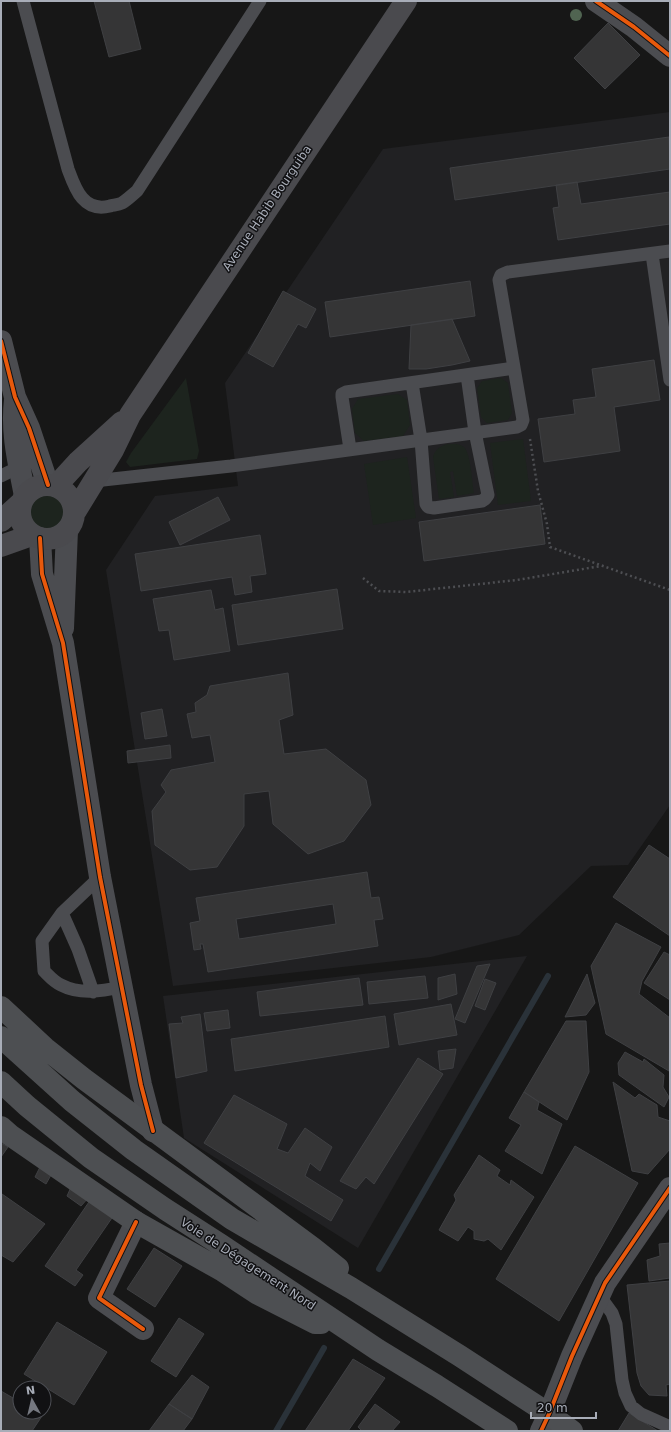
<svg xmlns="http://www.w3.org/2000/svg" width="671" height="1432" viewBox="0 0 671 1432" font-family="'DejaVu Sans',sans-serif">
<rect width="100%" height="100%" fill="#171717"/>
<path fill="#212123" d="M670,112V805L628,865L591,866L519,935L431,957L173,986L106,570L155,496L238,486L225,383L383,149Z
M527,956L358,1248L184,1138L163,996Z"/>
<path fill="#1d241e" d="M186,378L199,451L197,459L130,467L126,462L131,453Z
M501,378L508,383L512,413L508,420L487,423L481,417L477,388L482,381Z
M398,394L407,400L410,425L403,436L364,441L355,433L352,409L358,399Z
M523,439L531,501L498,505L490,443Z
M448,444C453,444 459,443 464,447C471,454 472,483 474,493L457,496L453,471L450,472L454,497L439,499L433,457C435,449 440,446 448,444Z
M407,457L416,518L373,525L364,464Z
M28 512a19 19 0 1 1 38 0a19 19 0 1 1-38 0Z"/>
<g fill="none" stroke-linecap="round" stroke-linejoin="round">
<path stroke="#2a3239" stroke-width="6" d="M379,1269L548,976
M276,1431L324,1348"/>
</g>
<path fill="#353536" stroke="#3f4043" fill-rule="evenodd" d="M94,1H129L141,49L109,57Z
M608,23L640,55L605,89L574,58Z
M669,137L670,169L455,200L450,168Z
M577,182L581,204L670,192V224L558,240L553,208L559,207L556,185Z
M470,281L475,316L330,337L325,302Z
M283,291L316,309L306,328L298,324L273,367L248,353Z
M452,319L470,361L452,365L426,369H409L411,325Z
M654,360L660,400L614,407L620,451L544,462L538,419L575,414L573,400L596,397L592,369Z
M218,497L230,520L180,545L169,522Z
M540,505L545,544L424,561L419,522Z
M260,535L266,574L250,576L252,592L235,595L232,577L141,591L135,554Z
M337,589L343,629L238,645L232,605Z
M211,590L215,610L223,608L230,651L174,660L169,630L159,631L153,599Z
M288,673L293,715L279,720L284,754L326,749L366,780L371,805L344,841L308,854L273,824L269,791L244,794V826L217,867L190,870L155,845L152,811L166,792L161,785L171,770L215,762L210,735L192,738L187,714L196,712L195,703L207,695L210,686Z
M162,709L167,736L145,739L141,713Z
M170,745L171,758L128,763L127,751Z
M649,845L670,859V936L613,897Z
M367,872L371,898L379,897L383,919L374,920L378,946L208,972L203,944H200L201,949L194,950L190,923L200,921L196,898ZM333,904L336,924L239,939L236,919Z
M616,923L661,947L642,981L639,994L670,1018L669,1071L606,1034L591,966Z
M664,952L670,955V1000L644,983Z
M490,964L465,1023L455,1019L477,966Z
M455,974L457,994L438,1000V978Z
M587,974L595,1003L586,1015L565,1017Z
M425,976L428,998L369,1004L367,982Z
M359,978L363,1005L260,1016L257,992Z
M485,979L496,983L485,1010L475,1006Z
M451,1004L457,1035L399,1045L394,1014Z
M228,1010L230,1028L207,1031L204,1013Z
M200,1014L207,1071L176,1078L169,1024L183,1023L181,1017Z
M385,1016L389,1047L235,1071L231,1039Z
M566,1021H586L589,1072L567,1120L524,1092Z
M456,1049L453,1068L440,1070L438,1051Z
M625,1052L643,1062L644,1059L664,1075L663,1087L669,1097L664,1107L619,1075L618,1063Z
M418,1058L443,1074L374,1184L366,1177L356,1189L340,1181Z
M613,1082L635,1098L639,1094L657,1105L658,1117L670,1121V1149L648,1174L632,1171Z
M524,1092L539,1102L537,1110L562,1124L542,1174L505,1151L521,1125L509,1118Z
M234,1095L287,1124L277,1149L288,1153L305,1128L332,1147L320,1171L310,1163L305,1176L343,1200L331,1221L204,1143Z
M1,1143L8,1147L1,1157Z
M575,1146L638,1183L559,1321L496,1279Z
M479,1155L500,1170L497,1176L510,1185L511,1180L534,1197L501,1250L488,1239L484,1241L474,1239V1231L468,1227L458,1241L439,1230L456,1200L454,1195Z
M40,1167L51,1175L46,1184L35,1177Z
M71,1187L89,1197L81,1206L67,1196Z
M2,1194L45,1224L13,1262L1,1255Z
M91,1199L114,1215L76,1270L83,1275L75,1286L45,1266Z
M670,1243V1278L649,1281L647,1260L660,1256L659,1244Z
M154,1248L182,1266L155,1307L127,1289Z
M670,1281V1384L666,1385L667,1396L649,1395L641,1386L637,1373L627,1285Z
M179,1318L204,1334L176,1377L151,1361Z
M57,1322L107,1352L74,1405L24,1374Z
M353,1359L385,1378L348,1431H305Z
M192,1375L209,1387L192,1419L169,1404Z
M1,1391L20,1402V1412H35L42,1416L32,1431H1Z
M169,1404L192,1419L183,1431H149Z
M375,1404L400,1422L392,1431H362L358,1427Z
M629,1413L658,1431H618Z"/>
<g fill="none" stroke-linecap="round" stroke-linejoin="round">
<path stroke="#4d4e52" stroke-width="2.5" stroke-dasharray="2 3" stroke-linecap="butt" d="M530,439L538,491L547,524L550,547L670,590
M363,578L379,591L406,592L517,580L601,566"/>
<path stroke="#4b4c50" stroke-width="13" d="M23,1L68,169C75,188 83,213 110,206C113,205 118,205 122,203C127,200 132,195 137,191L260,1
M652,254L670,380
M412,383L421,440L426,504L428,507L434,508L482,501L485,499L488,495L475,432L467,375
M350,449L342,397V394L346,392L514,368
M1,476L19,467
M94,481L231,466L517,427L521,425L523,420L499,280L501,275L508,272L670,251
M100,877L62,913L42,941L44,971C49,976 54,982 61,985C80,995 102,991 122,987
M62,913L78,949L93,992
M599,1295L612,1313L616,1324L622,1380L625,1393L631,1406L641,1414L670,1427"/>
<path stroke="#4b4c50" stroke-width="22" d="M596,1L634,27L670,56
M1,341L15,397L29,428L48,485
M15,400C11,433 19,464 25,496
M40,538L42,574L63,643L100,877L141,1085L153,1131
M63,628L67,530
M136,1222L99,1298L143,1329
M541,1431L549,1414L572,1356L605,1283L670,1188"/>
<path stroke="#4a4a4e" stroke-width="22" d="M20 512a27 27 0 1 1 54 0a27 27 0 1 1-54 0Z
M56,486L78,462L122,422
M75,512L113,450L130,415L406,1
M1,521L21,503
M1,546L32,535"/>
<path stroke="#4d4f52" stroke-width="22" d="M1,1007L45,1048L84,1079L313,1248L338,1268
M1,1037L72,1101L134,1150L232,1219L351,1288L460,1356L549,1414L572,1431
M1,1082L27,1106L91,1158L165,1209L221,1245L378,1350L437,1386L507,1431
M1,1127L10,1135L136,1222L223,1271L258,1294L315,1323H321"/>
<defs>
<path id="cycleway" d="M596,1L634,27L670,56
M1,341L15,397L29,428L48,485
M40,538L42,574L63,643L100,877L141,1085L153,1131
M136,1222L99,1298L143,1329
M541,1431L549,1414L572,1356L605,1283L670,1188"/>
</defs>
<use href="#cycleway" stroke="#111113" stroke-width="6"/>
<use href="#cycleway" stroke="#e8590c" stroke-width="4"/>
</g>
<circle fill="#506451" cx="576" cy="15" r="6"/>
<g text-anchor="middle" stroke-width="3" stroke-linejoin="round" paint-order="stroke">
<g font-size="12" fill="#a8adb8" stroke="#111113">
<text transform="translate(267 208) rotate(-56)" y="4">Avenue Habib Bourguiba</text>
<text transform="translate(248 1264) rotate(33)" y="4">Voie de Dégagement Nord</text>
</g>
</g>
<rect width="671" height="1432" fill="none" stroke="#a8adb8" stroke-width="4"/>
<g transform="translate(32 1400) rotate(352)"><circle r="19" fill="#111113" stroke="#4d4f55"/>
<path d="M0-3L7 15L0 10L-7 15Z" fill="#757880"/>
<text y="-6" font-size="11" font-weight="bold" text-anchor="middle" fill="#a8adb8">N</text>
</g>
<path d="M531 1412v6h65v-6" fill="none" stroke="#a8adb8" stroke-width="2"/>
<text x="537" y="1412" font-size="12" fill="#a8adb8" stroke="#111113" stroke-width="3" paint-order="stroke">20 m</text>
</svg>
